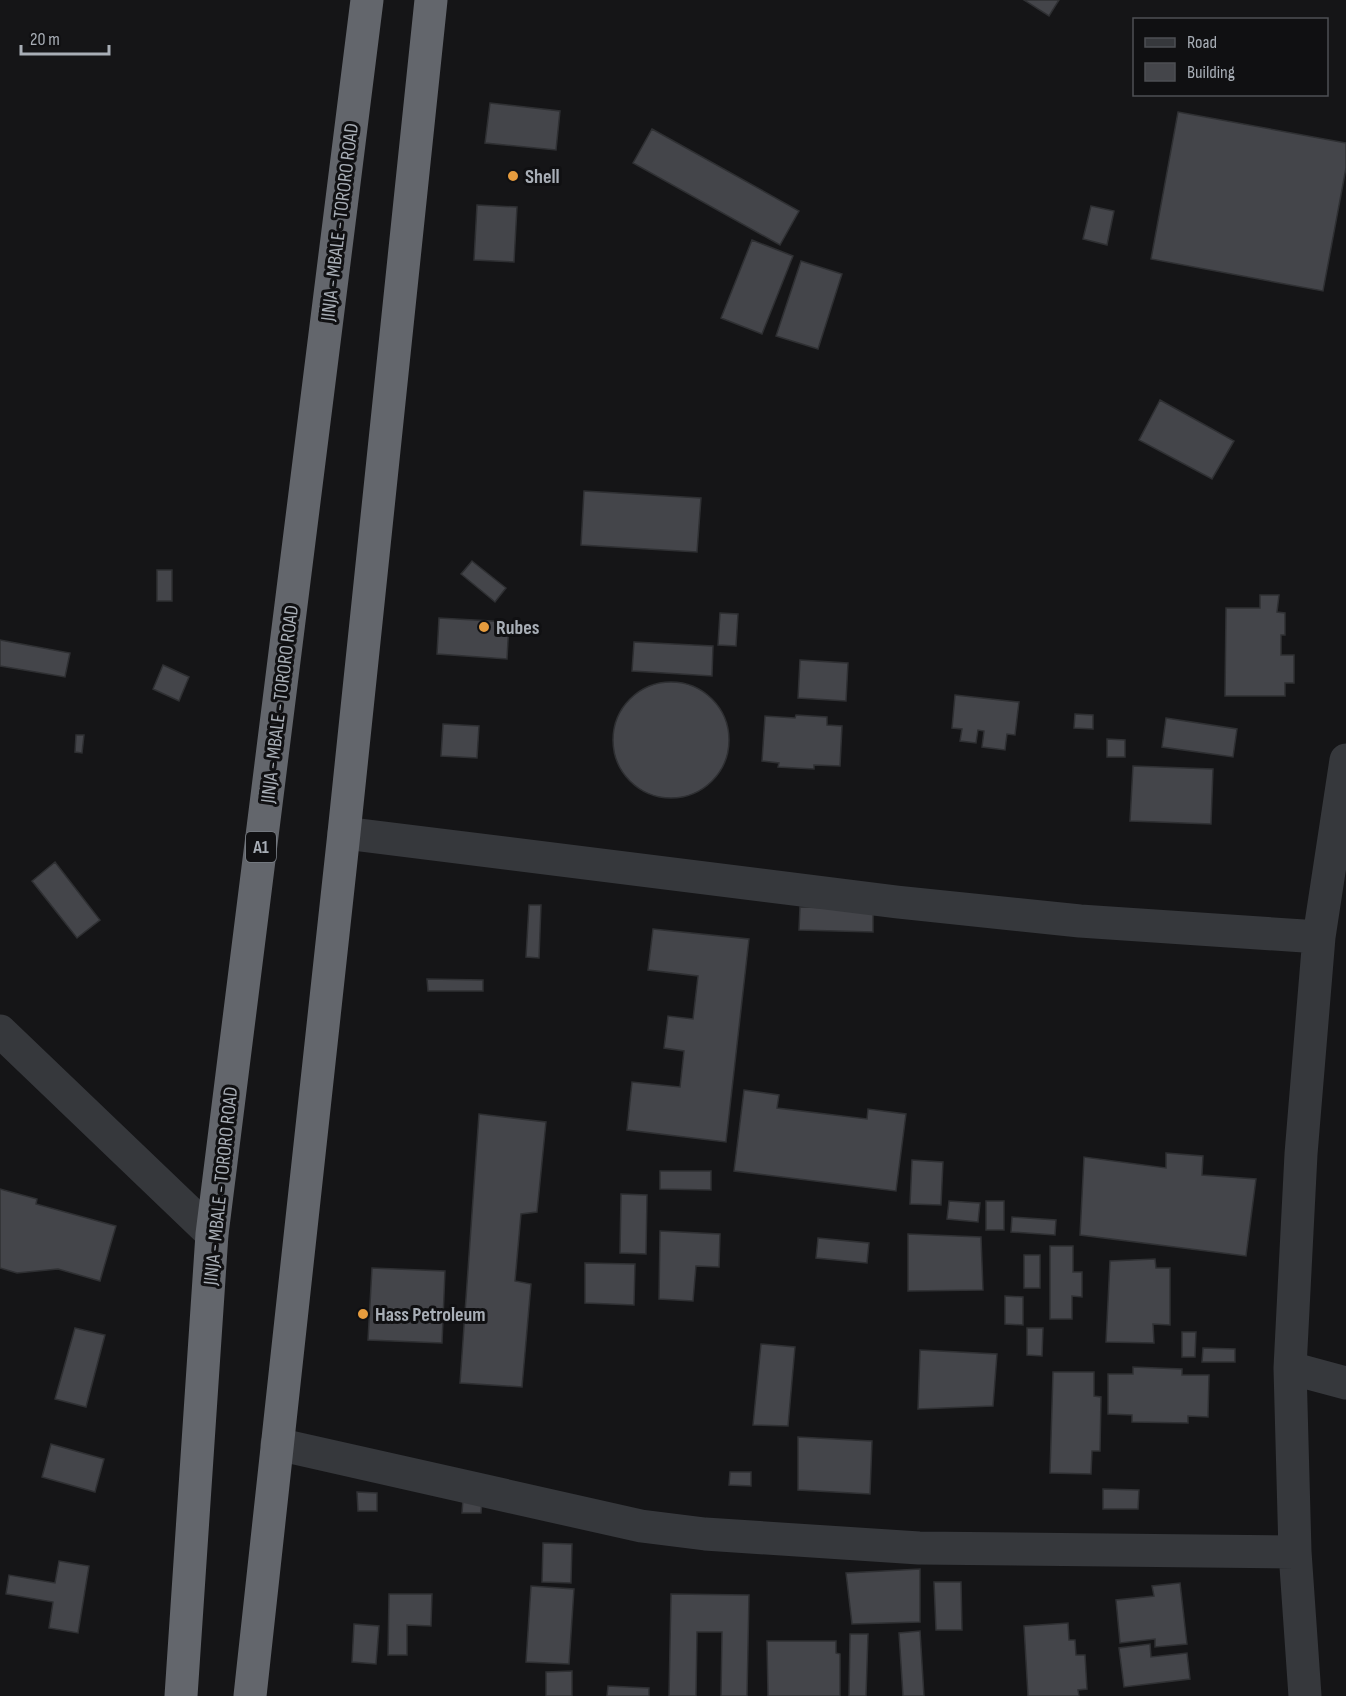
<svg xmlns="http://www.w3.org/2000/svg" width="1346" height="1696" viewBox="0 0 1346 1696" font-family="'Sofia Sans Condensed',sans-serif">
<rect width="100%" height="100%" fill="#151517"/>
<path fill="#44454a" stroke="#2f3033" stroke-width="1.5" d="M1024,0H1059L1049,16Z
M490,103L560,111L556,150L485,143Z
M1178,112L1346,143V168L1323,291L1151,259Z
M652,129L799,211L780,245L633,163Z
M477,205L517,207L514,262L474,260Z
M1091,206L1114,211L1107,245L1083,239Z
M752,240L793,256L762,334L721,318Z
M801,261L842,274L818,349L776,336Z
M1160,400L1234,441L1212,479L1139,440Z
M584,491L701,498L697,552L581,545Z
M472,561L506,588L495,602L461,574Z
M157,570H172V601H157Z
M1260,595H1279L1277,612L1285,613V635H1281V655H1294V683H1285V696H1225L1226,608H1260Z
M720,613L738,614L736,646L718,645Z
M439,618L509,622L507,659L437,654Z
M0,640L70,653L65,677L0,666Z
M634,642L713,646L712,676L632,671Z
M800,660L848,663L846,701L798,698Z
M163,665L189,677L179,701L153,689Z
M613 740a58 58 0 1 1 116 0a58 58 0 1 1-116 0Z
M955,695L1019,702L1015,735L1007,734L1005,750L982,747L984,731L978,730L976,743L960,741L962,729L952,728Z
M1075,714L1093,715V729L1074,728Z
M796,715L827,717V725L842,726L840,766L814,765V769L778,767L779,763L762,761L765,716L795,718Z
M1166,718L1237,729L1233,757L1162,747Z
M443,724L479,726L477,758L441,756Z
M76,735H84L82,753L75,752Z
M1107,739L1125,740V757H1107Z
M1133,766L1213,769L1211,824L1130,821Z
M55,862L100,920L77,938L32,881Z
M529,905H541L539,958L526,957Z
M800,907L873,909V932L799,930Z
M653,929L749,939L726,1142L627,1130L632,1082L680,1087L684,1051L664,1048L668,1016L693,1019L698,976L648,970Z
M427,979L483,980V991H428Z
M744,1090L779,1095L777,1108L867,1119L868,1109L906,1114L896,1191L734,1171Z
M479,1114L546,1122L537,1212L521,1214L515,1281L531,1284L522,1387L460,1383Z
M1166,1153L1203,1156L1202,1175L1256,1179L1246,1256L1080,1235L1084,1157L1166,1168Z
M912,1160L943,1162L941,1205L910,1204Z
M660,1171H711V1190L660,1189Z
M0,1189L37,1199L36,1204L116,1226L100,1281L58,1269L17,1273L0,1268Z
M621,1194L647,1195L646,1254L620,1253Z
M949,1201L980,1203L978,1222L947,1219Z
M986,1201H1004V1230H986Z
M1012,1217L1056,1220L1055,1235L1011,1232Z
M660,1231L720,1234L719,1267L696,1266L693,1301L659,1299Z
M908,1234L981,1237L983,1290L908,1291Z
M818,1238L869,1243L867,1263L816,1258Z
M1050,1246H1073V1272H1082V1297L1072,1296V1319H1050Z
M1024,1255H1040V1288H1024Z
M1155,1259L1156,1268H1170V1325L1153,1324L1154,1343L1106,1342L1110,1261Z
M585,1263L635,1264L634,1305L585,1303Z
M372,1268L445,1271L442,1343L368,1340Z
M1005,1296L1023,1297V1325L1005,1324Z
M75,1328L105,1335L86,1407L55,1399Z
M1027,1328H1043L1042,1356L1027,1355Z
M1182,1332H1196L1195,1357H1182Z
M761,1344L795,1347L788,1426L753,1425Z
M1203,1348L1235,1349V1362H1202Z
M920,1350L997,1354L993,1406L918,1409Z
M1133,1367L1182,1369V1375H1209L1208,1417L1188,1416V1423L1132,1422V1415L1108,1414V1374H1133Z
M1053,1372H1094V1396L1101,1397L1100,1451H1092L1091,1474L1050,1473Z
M798,1437L872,1441L870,1494L798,1490Z
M51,1444L104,1459L95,1492L42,1477Z
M730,1472H751V1486L729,1485Z
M1103,1489L1139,1490L1138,1509H1103Z
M357,1492L377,1493V1511H358Z
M463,1499L482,1500L481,1513H462Z
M543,1543L572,1544L571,1583L542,1582Z
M59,1561L89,1566L78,1633L49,1628L53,1602L6,1594L9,1575L55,1583Z
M920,1569V1622L852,1624L846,1573Z
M934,1582H961L962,1630H936Z
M1180,1583L1187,1644L1155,1647V1639L1120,1643L1116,1600L1154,1596L1152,1586Z
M531,1586L574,1589L569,1664L526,1662Z
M389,1594H432L431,1626L407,1625V1655H388Z
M671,1594L749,1595L747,1696H721L722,1632H697L696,1696H669Z
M1068,1623L1069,1640H1075L1076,1655H1085L1087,1689L1078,1690L1079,1696H1028L1024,1626Z
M354,1624L379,1626L376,1664L352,1662Z
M920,1631L924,1696H903L899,1633Z
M850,1634H868L866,1696H849Z
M767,1641H836V1653L840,1654V1696H768Z
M1150,1644L1151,1657L1187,1653L1190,1679L1124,1687L1119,1648Z
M572,1671V1696H546V1672Z
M608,1686L649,1688V1696H607Z"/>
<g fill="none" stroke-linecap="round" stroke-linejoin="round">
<path stroke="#36383c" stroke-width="33" d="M344,833L897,902L1080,921L1319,937
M0,1031L212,1234
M1290,1368L1346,1383
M277,1444L641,1526L705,1534L919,1548L1295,1552
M1305,1696L1295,1552L1290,1368L1301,1154L1319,937L1346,760"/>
<path stroke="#63666c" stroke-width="33" d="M181,1696L212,1234L367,0
M250,1696L344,833L431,0"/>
</g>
<g fill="#e69c3e" stroke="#101012" stroke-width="2">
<circle cx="513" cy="176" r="6"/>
<circle cx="484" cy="627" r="6"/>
<circle cx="363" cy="1314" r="6"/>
</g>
<g text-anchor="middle" stroke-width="6" stroke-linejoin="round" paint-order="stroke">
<rect fill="#101012" stroke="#7a7f85" stroke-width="1.5" x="246" y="832" width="30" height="30" rx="4.5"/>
<g font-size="18" font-weight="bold" fill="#a8aeb6">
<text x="261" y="853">A1</text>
</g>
<g font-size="20" font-weight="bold" fill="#a8aeb6" stroke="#101012" text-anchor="start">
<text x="525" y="183">Shell</text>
<text x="496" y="634">Rubes</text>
<text x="375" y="1321">Hass Petroleum</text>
</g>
<g font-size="20" fill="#a8aeb6" stroke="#101012">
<text transform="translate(339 222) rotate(-83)" y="7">JINJA - MBALE - TORORO ROAD</text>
<text transform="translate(279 704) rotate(-83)" y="7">JINJA - MBALE - TORORO ROAD</text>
<text transform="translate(220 1186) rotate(-84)" y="7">JINJA - MBALE - TORORO ROAD</text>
</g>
</g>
<rect x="1133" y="18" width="195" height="78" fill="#101012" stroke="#4d4f54" stroke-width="1.5"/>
<rect x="1145" y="38" width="30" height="9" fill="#36383c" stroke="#4d4f54" stroke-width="1.5"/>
<text x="1187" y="48" font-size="18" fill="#a8aeb6">Road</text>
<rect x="1145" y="63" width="30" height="18" fill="#44454a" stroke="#4d4f54" stroke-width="1.5"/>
<text x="1187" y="78" font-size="18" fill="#a8aeb6">Building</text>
<path d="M21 45v9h88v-9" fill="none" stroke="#a8aeb6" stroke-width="3"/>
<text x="30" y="45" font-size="18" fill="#a8aeb6" stroke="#101012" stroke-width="4.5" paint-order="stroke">20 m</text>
</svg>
